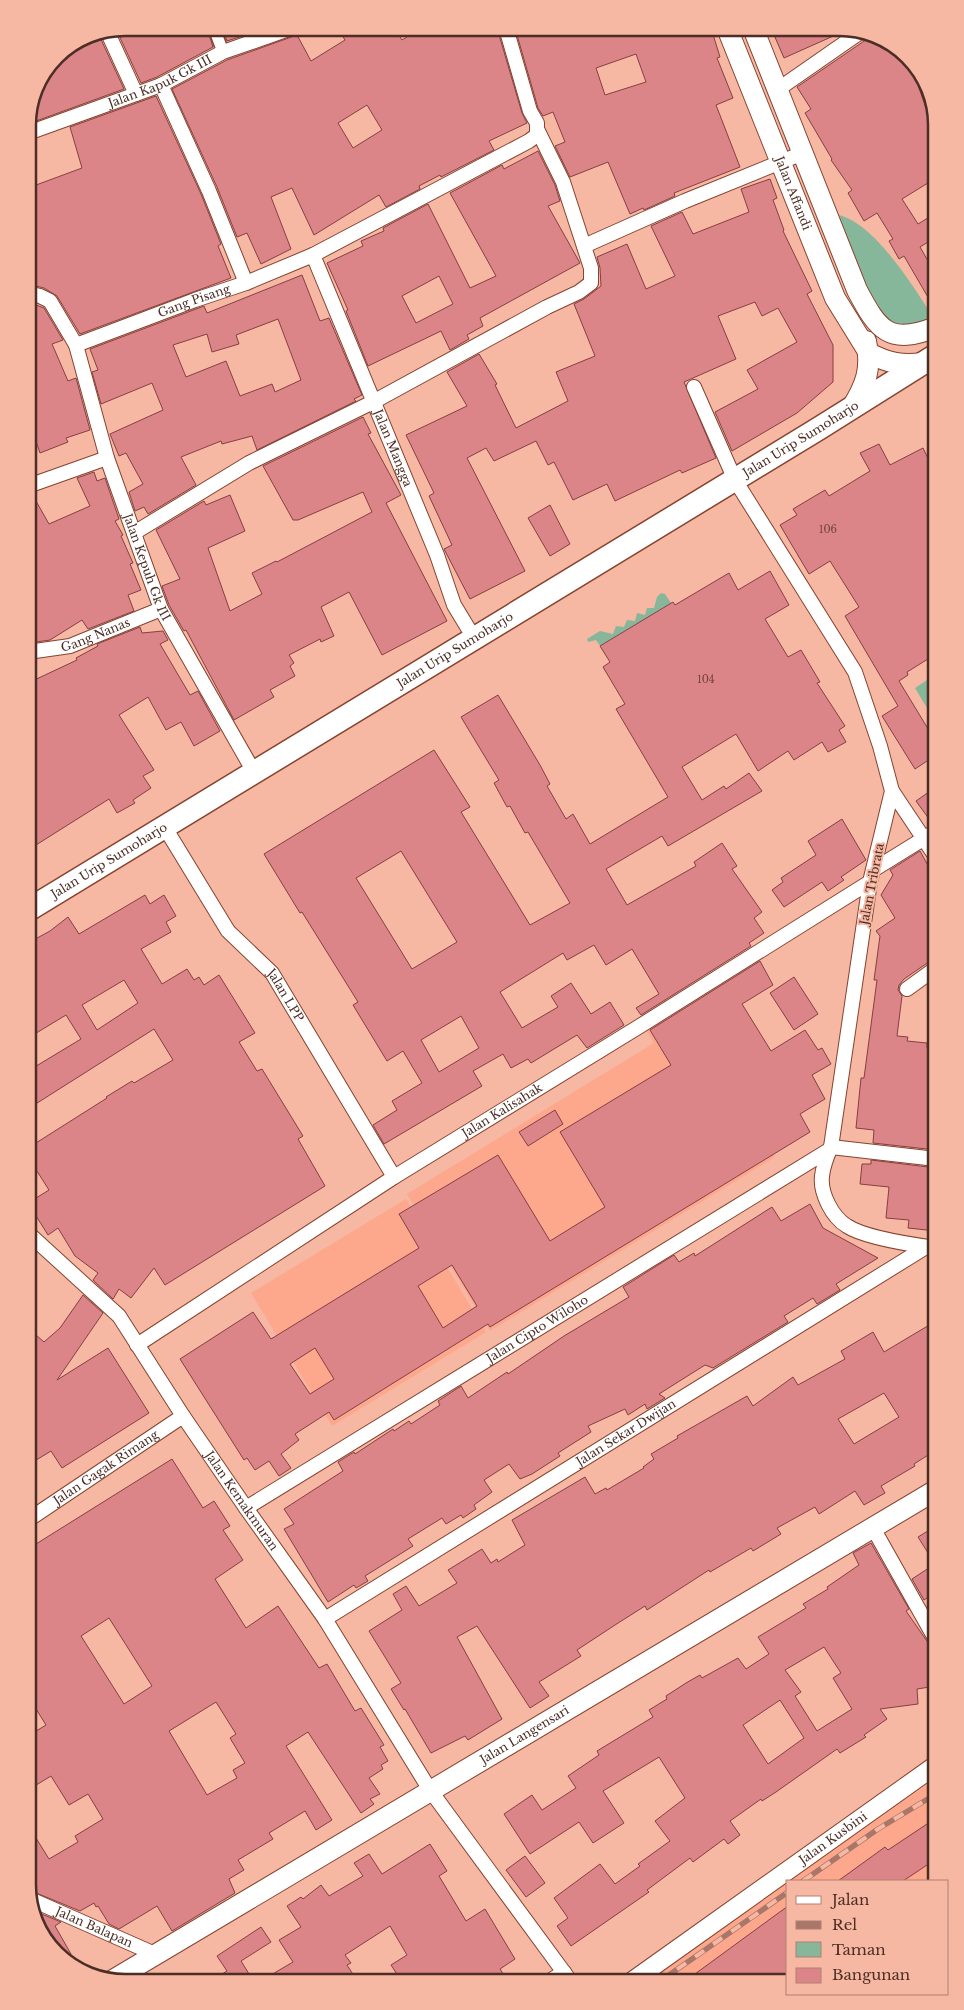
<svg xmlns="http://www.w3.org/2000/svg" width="964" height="2010" viewBox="0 0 964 2010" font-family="'Libre Baskerville',serif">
<rect width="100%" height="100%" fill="#f6b7a3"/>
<path fill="#fda88d" d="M684,1007L775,1157L490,1331L407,1194L654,1043L646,1030Z
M406,1199L486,1332L332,1426L251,1293Z
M936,1780V1881H788V1982H637L894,1805Z"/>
<path fill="#86b79a" d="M839,215C875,224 913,286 933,317L916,326H893L873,303Z
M661,593L665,594L671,603L600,646L596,640L588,642L587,639L600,631L613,634L616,626L624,627L627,620L635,621L637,613L645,615L647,608H654L657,597Z
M936,674V723L915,688Z"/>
<path fill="#dc8588" stroke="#863f43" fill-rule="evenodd" d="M125,28H207L213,47L157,77L141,83L116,29Z
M222,28H267L227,41Z
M338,28H355L360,36L373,28H394L402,40L421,28H497L522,113L527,123L489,141L494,150L441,177L440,175L419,186L420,189L386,207L379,195L314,235L292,188L271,197L291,249L261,264L247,233L237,237L217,187L172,89L227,60L297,35L311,61L345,40ZM367,105L382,130L353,148L338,123Z
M515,28H711L720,57L717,58L733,98L716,105L740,167L674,193L675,196L644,210L643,208L630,214L608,162L570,177L555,146L565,142L553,112L543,116L538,108ZM636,54L646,82L605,95L596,68Z
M771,28H845L849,29L784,58Z
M98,33L124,89L28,124L35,88L56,56L84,37Z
M870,37L899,49L911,65L926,108L932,105L936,125V178L902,199L918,224L936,213V237L920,247L936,275V311L904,256L899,259L889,241L893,239L877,213L864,221L848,193L852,190L831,160L832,159L805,113L811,109L797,87Z
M156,96L201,194L221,244L218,246L231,278L80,334L57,296L44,288L28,284V188L82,168L70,127Z
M538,151L555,185L560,201L548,206L580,263L480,318L483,326L467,335L469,339L450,350L441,331L368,366L346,311L348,310L327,263L363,246L361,241L384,231L383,228L428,204L470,288L496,276L450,193L502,165L504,169ZM439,276L453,304L416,323L402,296Z
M770,179L777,198L773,200L784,230L783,231L812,291L807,294L833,345V382L797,413L732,451L715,412L758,389L747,370L797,342L778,308L762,316L755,302L718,316L736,359L684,382L716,458L682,473L680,470L615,501L607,484L573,500L554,462L548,465L536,441L494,461L486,448L467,458L525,571L470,599L444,549L452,545L429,496L434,493L406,435L467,406L447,372L479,354L497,384L495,385L516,428L568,401L556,372L595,356L574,304L584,299L601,286L600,268L597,257L627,244L646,289L675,276L651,226L682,212L693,234L749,212L741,189Z
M302,275L320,321L329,318L362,395L354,399L356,401L257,450L252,436L222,444L221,441L181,457L196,485L148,514L144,507L135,511L129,492L143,484L126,453L119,456L110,434L163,410L152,383L101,404L92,372L98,370L90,349L204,306L207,313ZM278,319L301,380L275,392L272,384L240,396L226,361L186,377L173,345L207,334L212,352L239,344L236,335Z
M28,302L44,308L63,340L52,344L68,381L76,378L90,430L66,438L68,442L40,453L28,419Z
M363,417L371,433L368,434L401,495L386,503L447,621L382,655L349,592L321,607L334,636L321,642L320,639L289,655L294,663L290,666L295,676L270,690L274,697L234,720L186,630L184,631L169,605L162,586L180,579L156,530L204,501L206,505L230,495L245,531L208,548L230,611L262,594L252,573L276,561L277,562L372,512L363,492L298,520H293L263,466Z
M879,444L890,465L923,448L936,475V654L907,672L908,675L899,681L936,742V755L915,769L882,716L898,706L845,616L859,607L830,561L809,574L780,525L797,515L793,509L825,490L829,496L870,471L860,453Z
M94,472L97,481L105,478L119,519L115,521L123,535L121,536L133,563L130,564L141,590L128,595L134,611L88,629L82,620L50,640L29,643L28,640V495L32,494L49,524L90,506L77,478Z
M550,505L570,544L550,556L528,518Z
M770,571L789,605L765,619L788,657L801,650L820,682L817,683L845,726L839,730L846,742L828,752L822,742L794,760L788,751L758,771L736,734L682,767L702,800L724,786L726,789L749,773L762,791L668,846L662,836L606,869L627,905L696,866L694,862L722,843L737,866L732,869L762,912L754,918L764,933L749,943L751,946L641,1015L636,1008L659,994L632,949L606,965L594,945L567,960L563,953L500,992L522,1028L558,1007L551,996L571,983L591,1014L610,1002L624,1025L587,1048L577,1035L531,1063L528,1059L511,1068L503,1054L473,1071L482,1086L384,1144L373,1125L397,1110L392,1101L422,1083L403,1051L387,1061L353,1005L358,1002L302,912L300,913L264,854L434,750L470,807L461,812L530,925L570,903L528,832L525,833L510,806L507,807L494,783L499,780L461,717L498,695L540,765L550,784L547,786L566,819L573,814L590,844L668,797L616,709L625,704L603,667L610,662L600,646L673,602L675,605L729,573L738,590ZM401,851L457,942L412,969L356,878ZM461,1016L479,1048L439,1072L421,1040Z
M140,627L142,633L163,631L168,640L160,644L190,695L198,691L220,731L194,746L181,722L166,730L148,697L119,715L154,770L143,776L151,788L133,800L135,803L117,813L109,799L28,850V683L77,660L76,658L98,646L97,644Z
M936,787V822L932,823L916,801Z
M842,819L866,860L841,877L844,880L828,891L822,882L784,907L772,890L783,882L781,878L816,855L808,841Z
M920,851L936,880V957L904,979L899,985L898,990L902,996L897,1036L908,1037L907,1041L927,1043V1048L936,1049V1150L873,1143L874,1130L856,1128L861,1078H864L877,980H874L880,936L876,931L895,918L881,895L893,875L890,870Z
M145,895L150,904L164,895L176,916L166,922L171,932L141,949L162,984L187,969L194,980L199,977L204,985L219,975L255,1033L239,1042L257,1071L262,1069L303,1136L298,1139L325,1186L165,1285L154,1268L131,1298L119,1289L113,1299L93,1280L98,1273L75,1256L58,1228L48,1235L28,1203L49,1190L28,1157V1148L107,1098L106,1097L132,1081L134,1083L173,1060L154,1029L34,1105L28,1095V1071L81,1039L66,1015L28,1038V943L50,931L68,917L79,934ZM124,980L138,1003L97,1030L82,1005Z
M760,961L773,985L742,1004L771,1051L805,1030L818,1050L822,1048L831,1064L812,1075L825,1099L800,1114L810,1132L490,1327L488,1324L334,1420L329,1412L295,1434L299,1440L281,1454L291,1468L279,1476L269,1461L255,1470L247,1458L244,1460L180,1359L253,1312L271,1339L419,1248L399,1214L498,1155L550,1241L605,1207L560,1132L671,1065L650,1030ZM452,1265L477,1306L443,1328L418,1286ZM315,1348L334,1379L310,1394L290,1364Z
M794,977L818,1014L794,1030L770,993Z
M555,1110L563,1124L528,1146L519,1132Z
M871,1160L936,1168V1231L908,1228L909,1220L886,1218L889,1187L860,1184L862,1164H871Z
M810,1204L823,1228L878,1258L836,1284L840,1290L817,1304L813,1298L784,1316L788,1322L713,1368L705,1365L659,1394L665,1398L647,1409L645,1404L628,1415L625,1409L588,1426L591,1432L558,1453L560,1456L532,1474L520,1479L509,1464L484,1480L492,1492L474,1505L476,1509L463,1518L461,1515L446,1524L442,1518L408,1539L413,1546L365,1576L368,1581L356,1588L354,1585L328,1602L284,1529L294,1524L284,1509L343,1471L338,1462L354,1452L355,1454L393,1429L394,1431L409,1421L411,1424L440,1405L438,1401L461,1386L468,1398L507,1372L508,1374L564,1336L629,1297L623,1287L674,1255L679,1262L694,1253L695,1256L772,1207L781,1221Z
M83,1295L103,1313L57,1380L108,1348L149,1413L62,1468L51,1451L28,1465V1328L44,1342L60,1328Z
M936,1321V1450L914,1464L915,1466L881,1486L885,1493L864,1505L855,1491L819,1514L815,1507L777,1528L781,1534L753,1551L751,1548L710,1572L709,1570L647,1610L645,1606L615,1625L577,1650L581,1656L539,1682L549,1696L530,1708L477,1626L457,1637L502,1719L468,1740L465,1736L431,1753L405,1709L404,1710L391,1689L401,1683L369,1631L402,1610L393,1594L406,1586L419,1606L457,1583L448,1570L482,1549L491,1563L497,1559L498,1562L525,1545L512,1520L585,1477L595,1494L606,1488L607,1490L644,1468L643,1467L654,1459L651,1454L678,1438L677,1436L747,1396L753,1406L793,1377L798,1385L845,1359L841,1351L873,1332L884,1352ZM884,1393L899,1417L854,1444L838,1419Z
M172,1459L203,1508L214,1501L230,1526L223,1530L243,1560L215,1579L246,1628L278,1606L319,1668L327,1664L355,1711L361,1708L384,1745L380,1747L388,1761L381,1765L383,1769L369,1778L380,1794L370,1799L374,1804L361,1813L308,1732L286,1746L332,1820L316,1830L305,1811L269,1833L273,1839L238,1860L244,1870L229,1879L235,1893L172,1931L157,1906L119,1929L109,1924L98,1906L96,1907L94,1903L80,1911L29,1890L28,1825L49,1859L78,1842L75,1836L103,1819L88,1794L69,1805L51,1776L28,1790V1736L46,1725L28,1696V1549ZM109,1618L152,1686L124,1704L81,1636ZM216,1702L236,1734L230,1738L245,1763L233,1770L237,1778L207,1795L169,1731Z
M936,1526V1592L924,1600L912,1579L935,1564L918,1537Z
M871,1543L909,1609L906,1611L936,1654V1686L917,1689L918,1704L880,1709L887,1719L864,1735L866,1737L840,1753L837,1749L776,1792L762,1801L761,1799L730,1821L740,1835L728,1844L724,1839L693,1862L690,1858L647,1890L649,1892L571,1946L557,1926L568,1918L554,1898L600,1864L615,1884L640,1866L638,1864L670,1841L655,1821L685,1798L659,1757L603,1791L624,1823L593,1843L579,1822L530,1854L504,1814L532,1795L542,1810L576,1788L568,1776L599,1755L597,1751L653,1717L649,1710L667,1699L666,1696L686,1683L700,1675L702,1678L738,1658L746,1669L769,1654L758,1637L806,1608L803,1604L828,1589L827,1587L859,1565L853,1553ZM824,1647L841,1673L833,1678L852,1709L817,1731L795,1696L801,1692L785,1670ZM780,1700L804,1738L768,1764L743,1725Z
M936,1818V1859L903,1881H838L885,1847L888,1850Z
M430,1844L447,1871L439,1876L466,1921L485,1909L515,1959L500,1969L505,1977L497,1982H402L391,1965L407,1955L390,1926L345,1955L351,1963L347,1965L358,1982H259L293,1962L279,1940L301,1927L287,1906L301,1897L303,1899L321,1885L329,1896L363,1876L354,1863L369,1854L382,1874Z
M525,1856L545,1883L526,1897L506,1870Z
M788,1906V1978L782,1982H684Z
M32,1910L61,1922L55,1926L71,1954L63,1959L35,1922Z
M261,1927L271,1942L241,1961L254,1982H209L227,1971L217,1956Z"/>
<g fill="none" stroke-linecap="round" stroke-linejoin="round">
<defs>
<path id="pedestrian" d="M214,28L223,52"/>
<g id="minor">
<path d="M107,31L136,94"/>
<path d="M161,85L209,191L246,283"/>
<path d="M777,90L859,33"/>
<path id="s1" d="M28,133L161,85L223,52L292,28"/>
<path d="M584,246L685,201L803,153"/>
<path id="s2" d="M313,255L437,555L454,605L474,638"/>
<path id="s3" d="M28,293L40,296L50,301L76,345L107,458L161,609L254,772"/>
<path id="s4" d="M76,345L195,300L246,283L313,255L529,141L537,135V123L530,111L506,28"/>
<path d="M694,387L735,480L855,672L880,746L892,791L870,882L831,1147C827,1156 823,1167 822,1176C820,1193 832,1217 847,1226C865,1238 914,1245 936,1248"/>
<path d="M28,486L107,458"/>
<path d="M134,533L249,463L373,402L547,307L579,292L591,283V268L563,182L538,131"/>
<path id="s5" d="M28,652L70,646L161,609"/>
<path d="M892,791L936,857"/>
<path id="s6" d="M164,826L228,931L272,973L394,1177"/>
<path d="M873,870L936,831"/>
<path d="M907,989L936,968"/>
<path d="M831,1147L936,1159"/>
<path id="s7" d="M28,1233L119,1316L183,1416L246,1508L325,1619L430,1790L571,1982"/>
<path id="s8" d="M137,1345L394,1177L640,1026L870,882"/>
<path id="s9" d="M246,1508L829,1150"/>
<path id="s10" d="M28,1520L183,1416"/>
<path d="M873,1528L936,1640"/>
<path id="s11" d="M325,1619L926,1247"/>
<path id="s12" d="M30,1899L157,1955"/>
<path d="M548,1982L564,1972"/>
</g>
<g id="tertiary">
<path id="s13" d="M631,1982L936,1765"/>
</g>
<g id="secondary">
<path id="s14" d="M727,28L835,298L869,353"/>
<path d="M753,28L857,290C878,330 889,346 936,327"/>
<path d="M869,353C888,363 902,366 923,363"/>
<path d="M851,409C866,385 872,369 866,341"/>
<path id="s15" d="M113,1980L936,1490"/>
</g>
<g id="primary">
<path id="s16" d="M28,910L818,429L936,355"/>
</g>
</defs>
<use href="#pedestrian" stroke="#86432e" stroke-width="14"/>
<use href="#minor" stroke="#86432e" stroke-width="16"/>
<use href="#tertiary" stroke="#86432e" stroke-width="20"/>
<use href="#secondary" stroke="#86432e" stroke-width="22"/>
<use href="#primary" stroke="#86432e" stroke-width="25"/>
<use href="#pedestrian" stroke="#fff" stroke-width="11"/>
<use href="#minor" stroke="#fff" stroke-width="14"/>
<use href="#tertiary" stroke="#fff" stroke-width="18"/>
<use href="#secondary" stroke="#fff" stroke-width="20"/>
<use href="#primary" stroke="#fff" stroke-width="22"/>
<defs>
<path id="rail" d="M803,1881L878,1829L936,1794
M659,1982L788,1892"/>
</defs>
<use href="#rail" stroke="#a87769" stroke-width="5.5"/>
<use href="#rail" stroke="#f6b7a3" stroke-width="4" stroke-dasharray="11" stroke-linecap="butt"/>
</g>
<g text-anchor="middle" stroke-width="4" stroke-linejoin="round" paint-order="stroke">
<g font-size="10" fill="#71443e">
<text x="828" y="533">106</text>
<text x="706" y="683">104</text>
</g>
<g font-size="12" fill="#4d2e25" stroke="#f6b7a3">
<text dy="4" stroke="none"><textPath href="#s1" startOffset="142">Jalan Kapuk Gk III</textPath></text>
<text dy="4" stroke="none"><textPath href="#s14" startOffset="178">Jalan Affandi</textPath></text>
<text dy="4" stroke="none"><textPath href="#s4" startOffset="126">Gang Pisang</textPath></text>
<text dy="4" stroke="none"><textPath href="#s16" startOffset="905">Jalan Urip Sumoharjo</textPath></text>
<text dy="4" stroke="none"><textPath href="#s2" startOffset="209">Jalan Mangga</textPath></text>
<text dy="4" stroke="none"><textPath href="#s3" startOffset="308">Jalan Kepuh Gk III</textPath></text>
<text dy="4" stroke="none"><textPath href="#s5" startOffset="70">Gang Nanas</textPath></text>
<text dy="4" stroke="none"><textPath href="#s16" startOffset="500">Jalan Urip Sumoharjo</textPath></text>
<text dy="4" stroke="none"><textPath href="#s16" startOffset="95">Jalan Urip Sumoharjo</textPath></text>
<text transform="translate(872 884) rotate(-79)" y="4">Jalan Tribrata</text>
<text dy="4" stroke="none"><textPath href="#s6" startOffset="210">Jalan LPP</textPath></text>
<text dy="4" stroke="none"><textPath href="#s8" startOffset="434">Jalan Kalisahak</textPath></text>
<text dy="4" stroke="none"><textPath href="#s9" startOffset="342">Jalan Cipto Wiloho</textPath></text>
<text dy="4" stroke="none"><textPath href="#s11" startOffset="354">Jalan Sekar Dwijan</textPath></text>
<text dy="4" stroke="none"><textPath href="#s10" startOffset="94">Jalan Gagak Rimang</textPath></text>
<text dy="4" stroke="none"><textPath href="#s7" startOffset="345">Jalan Kemakmuran</textPath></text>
<text dy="4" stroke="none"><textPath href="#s15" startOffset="479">Jalan Langensari</textPath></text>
<text dy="4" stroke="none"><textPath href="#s13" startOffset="248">Jalan Kusbini</textPath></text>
<text dy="4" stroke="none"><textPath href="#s12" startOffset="70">Jalan Balapan</textPath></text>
</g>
</g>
<path d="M0 0H964V2010H0ZM125 36H839A89 89 0 0 1 928 125V1885A89 89 0 0 1 839 1974H125A89 89 0 0 1 36 1885V125A89 89 0 0 1 125 36Z" fill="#f6b7a3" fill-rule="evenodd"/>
<path fill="none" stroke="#4d2e25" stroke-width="2.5" d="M125 36H839A89 89 0 0 1 928 125V1885A89 89 0 0 1 839 1974H125A89 89 0 0 1 36 1885V125A89 89 0 0 1 125 36Z"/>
<rect x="786" y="1880" width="162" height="115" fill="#f6b7a3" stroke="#b28071"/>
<rect x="796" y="1896" width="25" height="8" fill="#ffffff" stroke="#b28071"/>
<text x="832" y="1905" font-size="15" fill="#4d2e25">Jalan</text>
<rect x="796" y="1921" width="25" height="8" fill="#a87769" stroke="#b28071"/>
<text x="832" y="1930" font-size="15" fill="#4d2e25">Rel</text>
<rect x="796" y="1942" width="25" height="15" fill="#86b79a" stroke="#b28071"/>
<text x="832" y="1955" font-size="15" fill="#4d2e25">Taman</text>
<rect x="796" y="1968" width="25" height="15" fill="#dc8588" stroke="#b28071"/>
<text x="832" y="1980" font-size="15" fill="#4d2e25">Bangunan</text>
</svg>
